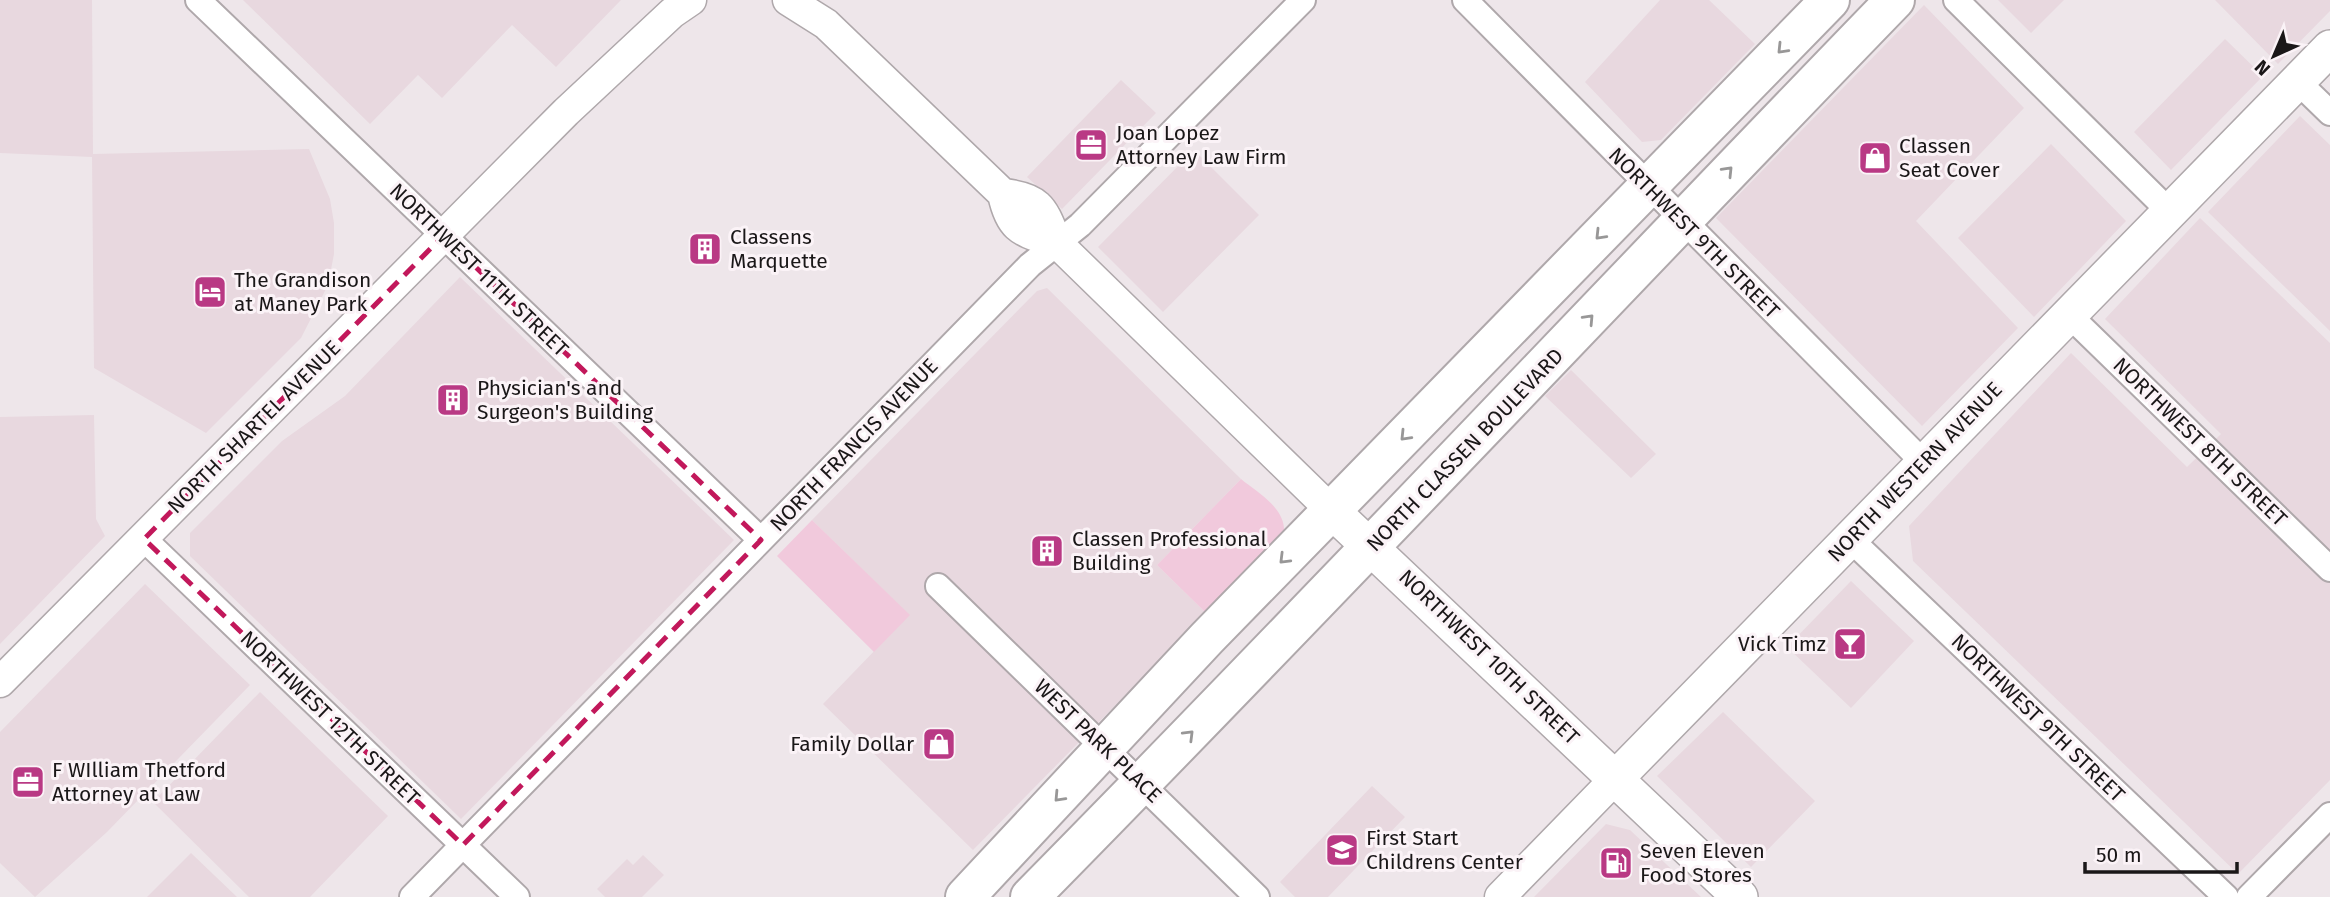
<svg xmlns="http://www.w3.org/2000/svg" width="2330" height="897" viewBox="0 0 2330 897" font-family="'Fira Sans',sans-serif">
<rect width="100%" height="100%" fill="#eee6ea"/>
<path fill="#e8d8df" d="M0,0H92L93,154L309,149L330,199L334,223V254L328,285L301,338L206,433L94,368L92,157L0,153Z
M243,0H621L556,67L512,25L442,98L418,75L370,124Z
M1660,0H1709L1755,44L1661,140L1642,142L1585,82Z
M1998,0H2064L2031,33Z
M2215,0H2330V11L2278,64Z
M1924,5L2024,108L1916,221L2018,328L1922,426L1716,218Z
M2225,39L2263,76L2171,170L2134,132Z
M1121,80L1156,113L1062,209L1027,177Z
M2300,116L2330,145V331L2208,212Z
M2051,144L2126,221L2034,317L1958,238Z
M1194,150L1259,215L1163,312L1098,247Z
M2200,218L2330,343V780L2238,874L1913,561L1909,526L2071,353L2187,467L2221,434L2105,319Z
M460,277L734,540L461,819L190,556V533L282,441L345,396Z
M1047,288L1241,479L1157,565L1206,613L973,850L823,704L909,615L812,520L1037,291Z
M1571,370L1656,454L1631,478L1545,396Z
M94,415L96,519L105,536L0,644V417Z
M1851,581L1914,641L1851,708L1787,647Z
M145,584L250,685L107,832L35,897L0,863V732Z
M260,692L388,816L310,897H249L153,802Z
M1723,712L1815,801L1751,867L1657,776Z
M1372,786L1405,817L1328,897H1295L1280,882Z
M1606,824L1630,830L1701,897H1534Z
M191,853L237,897H147Z
M643,855L664,875L642,897H605L597,889L627,859L633,865Z"/>
<path fill="#f1c9dc" d="M1241,479C1258,493 1286,508 1284,533L1206,613L1157,565Z
M812,520L910,615L874,652L777,556Z"/>
<g fill="none" stroke-linecap="round" stroke-linejoin="round">
<defs>
<path id="minor" d="M198,0L761,540
M1465,0L1924,463
M1956,0L2170,212
M2297,81L2330,113
M2069,315L2330,569
M144,539L517,897
M1850,539L2226,897
M938,586L1257,897
M412,897L1030,265L1080,225L1303,0
M2249,897L2330,815"/>
<path id="tertiary" d="M788,0L826,24L1003,194C1011,232 1023,231 1057,243
M1003,194C1042,198 1043,210 1057,243L1332,511
M0,682L566,112L672,13L691,0
M1500,897L1616,778"/>
<path id="secondary" d="M1332,511L1740,897
M1616,778L2330,48"/>
<path id="primary" d="M965,897L1207,638L1830,0
M1030,897C1322,601 1606,298 1895,0"/>
</defs>
<use href="#minor" stroke="#afa8ab" stroke-width="28"/>
<use href="#tertiary" stroke="#afa8ab" stroke-width="33"/>
<use href="#secondary" stroke="#afa8ab" stroke-width="38"/>
<use href="#primary" stroke="#afa8ab" stroke-width="42"/>
<use href="#minor" stroke="#fff" stroke-width="24"/>
<use href="#tertiary" stroke="#fff" stroke-width="30"/>
<use href="#secondary" stroke="#fff" stroke-width="35"/>
<use href="#primary" stroke="#fff" stroke-width="38"/>
</g>
<defs><path id="oneway-chevron" d="M-2-3.5L2.5 0L-2 3.5" fill="none" stroke-width="1.6" stroke-linecap="round" stroke-linejoin="round" transform="scale(1.75)"/></defs>
<g stroke="#989797">
<use href="#oneway-chevron" transform="translate(1782 49) rotate(134)"/>
<use href="#oneway-chevron" transform="translate(1728 171) rotate(-46)"/>
<use href="#oneway-chevron" transform="translate(1600 235) rotate(134)"/>
<use href="#oneway-chevron" transform="translate(1589 319) rotate(-47)"/>
<use href="#oneway-chevron" transform="translate(1405 436) rotate(134)"/>
<use href="#oneway-chevron" transform="translate(1284 559) rotate(135)"/>
<use href="#oneway-chevron" transform="translate(1189 735) rotate(-45)"/>
<use href="#oneway-chevron" transform="translate(1059 797) rotate(133)"/>
</g>
<path fill="none" stroke="#c2185b" stroke-width="5" stroke-dasharray="14 9" stroke-linejoin="round" d="M443,236L761,540L463,845L144,539Z"/>
<defs>
<symbol id="office-square" viewBox="-11 -11 22 22"><rect x="-9" y="-9" width="18" height="18" rx="4" fill="#b93984" stroke="#fbf3f7"/><path d="M-6-3h4V-5.5h4V-3h4V5H-6ZM-1-4.5V-3h2v-1.5ZM-6 0V1H6V0Z" fill="#fff"/></symbol>
<symbol id="shop-square" viewBox="-11 -11 22 22"><rect x="-9" y="-9" width="18" height="18" rx="4" fill="#b93984" stroke="#fbf3f7"/><path d="M-5-2.5h2.3a2.7 3.5 0 0 1 5.4 0H5L5.5 6h-11ZM-1.5-2.5h3a1.5 2.3 0 0 0-3 0Z" fill="#fff"/></symbol>
<symbol id="building-square" viewBox="-11 -11 22 22"><rect x="-9" y="-9" width="18" height="18" rx="4" fill="#b93984" stroke="#fbf3f7"/><path d="M-4-6H4V6H1V3H-1V6H-4ZM-2.5-4.3h1.7v1.8h-1.7ZM.8-4.3h1.7v1.8H.8ZM-2.5-1h1.7V.8h-1.7ZM.8-1h1.7V.8H.8Z" fill="#fff"/></symbol>
<symbol id="hotel-square" viewBox="-11 -11 22 22"><rect x="-9" y="-9" width="18" height="18" rx="4" fill="#b93984" stroke="#fbf3f7"/><path d="M-6-4.5h1.5V1H6V5H4.5V3h-9V5H-6ZM-4 0a1.8 1.8 0 1 1 3.6 0ZM.5 0V-2.5h3Q6-2.5 6 0Z" fill="#fff"/></symbol>
<symbol id="bar-square" viewBox="-11 -11 22 22"><rect x="-9" y="-9" width="18" height="18" rx="4" fill="#b93984" stroke="#fbf3f7"/><path d="M-6-5H6L.8 .8V4.5H3.5V6h-7V4.5H-.8V.8Z" fill="#fff"/></symbol>
<symbol id="school-square" viewBox="-11 -11 22 22"><rect x="-9" y="-9" width="18" height="18" rx="4" fill="#b93984" stroke="#fbf3f7"/><path d="M0-5L7-2L0 1L-7-2ZM-4 1L0 2.5L4 1V4Q0 6-4 4Z" fill="#fff"/></symbol>
<symbol id="fuel-square" viewBox="-11 -11 22 22"><rect x="-9" y="-9" width="18" height="18" rx="4" fill="#b93984" stroke="#fbf3f7"/><path d="M-5.5-6h7V0h2V4h1.3V-2.5L3-4.5l.8-.8L6-3V5H2.5V1h-1V6h-7ZM-4.2-4.7v3.2H.2V-4.7Z" fill="#fff"/></symbol>
</defs>
<g fill-rule="evenodd">
<use href="#office-square" x="1072" y="126" width="38" height="38"/>
<use href="#shop-square" x="1856" y="139" width="38" height="38"/>
<use href="#building-square" x="686" y="230" width="38" height="38"/>
<use href="#hotel-square" x="191" y="273" width="38" height="38"/>
<use href="#building-square" x="434" y="381" width="38" height="38"/>
<use href="#building-square" x="1028" y="532" width="38" height="38"/>
<use href="#bar-square" x="1831" y="625" width="38" height="38"/>
<use href="#shop-square" x="920" y="725" width="38" height="38"/>
<use href="#office-square" x="9" y="763" width="38" height="38"/>
<use href="#school-square" x="1323" y="831" width="38" height="38"/>
<use href="#fuel-square" x="1597" y="844" width="38" height="38"/>
</g>
<g text-anchor="middle" stroke-width="6" stroke-linejoin="round" paint-order="stroke">
<g font-size="21" fill="#1a1718" stroke="#fbf3f7" text-anchor="start">
<text x="1116" y="140">Joan Lopez<tspan x="1116" dy="24">Attorney Law Firm</tspan></text>
<text x="1899" y="153">Classen<tspan x="1899" dy="24">Seat Cover</tspan></text>
<text x="730" y="244">Classens<tspan x="730" dy="24">Marquette</tspan></text>
<text x="234" y="287">The Grandison<tspan x="234" dy="24">at Maney Park</tspan></text>
<text x="477" y="395">Physician's and<tspan x="477" dy="24">Surgeon's Building</tspan></text>
<text x="1072" y="546">Classen Professional<tspan x="1072" dy="24">Building</tspan></text>
<text x="1826" y="651" text-anchor="end">Vick Timz</text>
<text x="914" y="751" text-anchor="end">Family Dollar</text>
<text x="52" y="777">F WIlliam Thetford<tspan x="52" dy="24">Attorney at Law</tspan></text>
<text x="1366" y="845">First Start<tspan x="1366" dy="24">Childrens Center</tspan></text>
<text x="1640" y="858">Seven Eleven<tspan x="1640" dy="24">Food Stores</tspan></text>
</g>
<g font-size="21" fill="#1a1718" stroke="#fbf3f7">
<text transform="translate(1694 233) rotate(45)" y="7">NORTHWEST 9TH STREET</text>
<text transform="translate(479 270) rotate(44)" y="7">NORTHWEST 11TH STREET</text>
<text transform="translate(254 427) rotate(-45)" y="7">NORTH SHARTEL AVENUE</text>
<text transform="translate(2200 442) rotate(44)" y="7">NORTHWEST 8TH STREET</text>
<text transform="translate(854 445) rotate(-46)" y="7">NORTH FRANCIS AVENUE</text>
<text transform="translate(1465 450) rotate(-46)" y="7">NORTH CLASSEN BOULEVARD</text>
<text transform="translate(1915 472) rotate(-46)" y="7">NORTH WESTERN AVENUE</text>
<text transform="translate(1489 657) rotate(44)" y="7">NORTHWEST 10TH STREET</text>
<text transform="translate(330 718) rotate(44)" y="7">NORTHWEST 12TH STREET</text>
<text transform="translate(2038 718) rotate(44)" y="7">NORTHWEST 9TH STREET</text>
<text transform="translate(1098 741) rotate(44)" y="7">WEST PARK PLACE</text>
</g>
</g>
<g transform="translate(2274 56) rotate(224)" stroke="#fbf3f7" stroke-width="5" paint-order="stroke">
<path d="M0-5L12 26L0 18L-12 26Z" fill="#1a1718"/>
<text y="-10" font-size="19" font-weight="bold" text-anchor="middle" fill="#1a1718">N</text>
</g>
<path d="M2085 862v10h152v-10" fill="none" stroke="#1a1718" stroke-width="3.5"/>
<text x="2096" y="862" font-size="21" fill="#1a1718" stroke="#fbf3f7" stroke-width="5" paint-order="stroke">50 m</text>
</svg>
